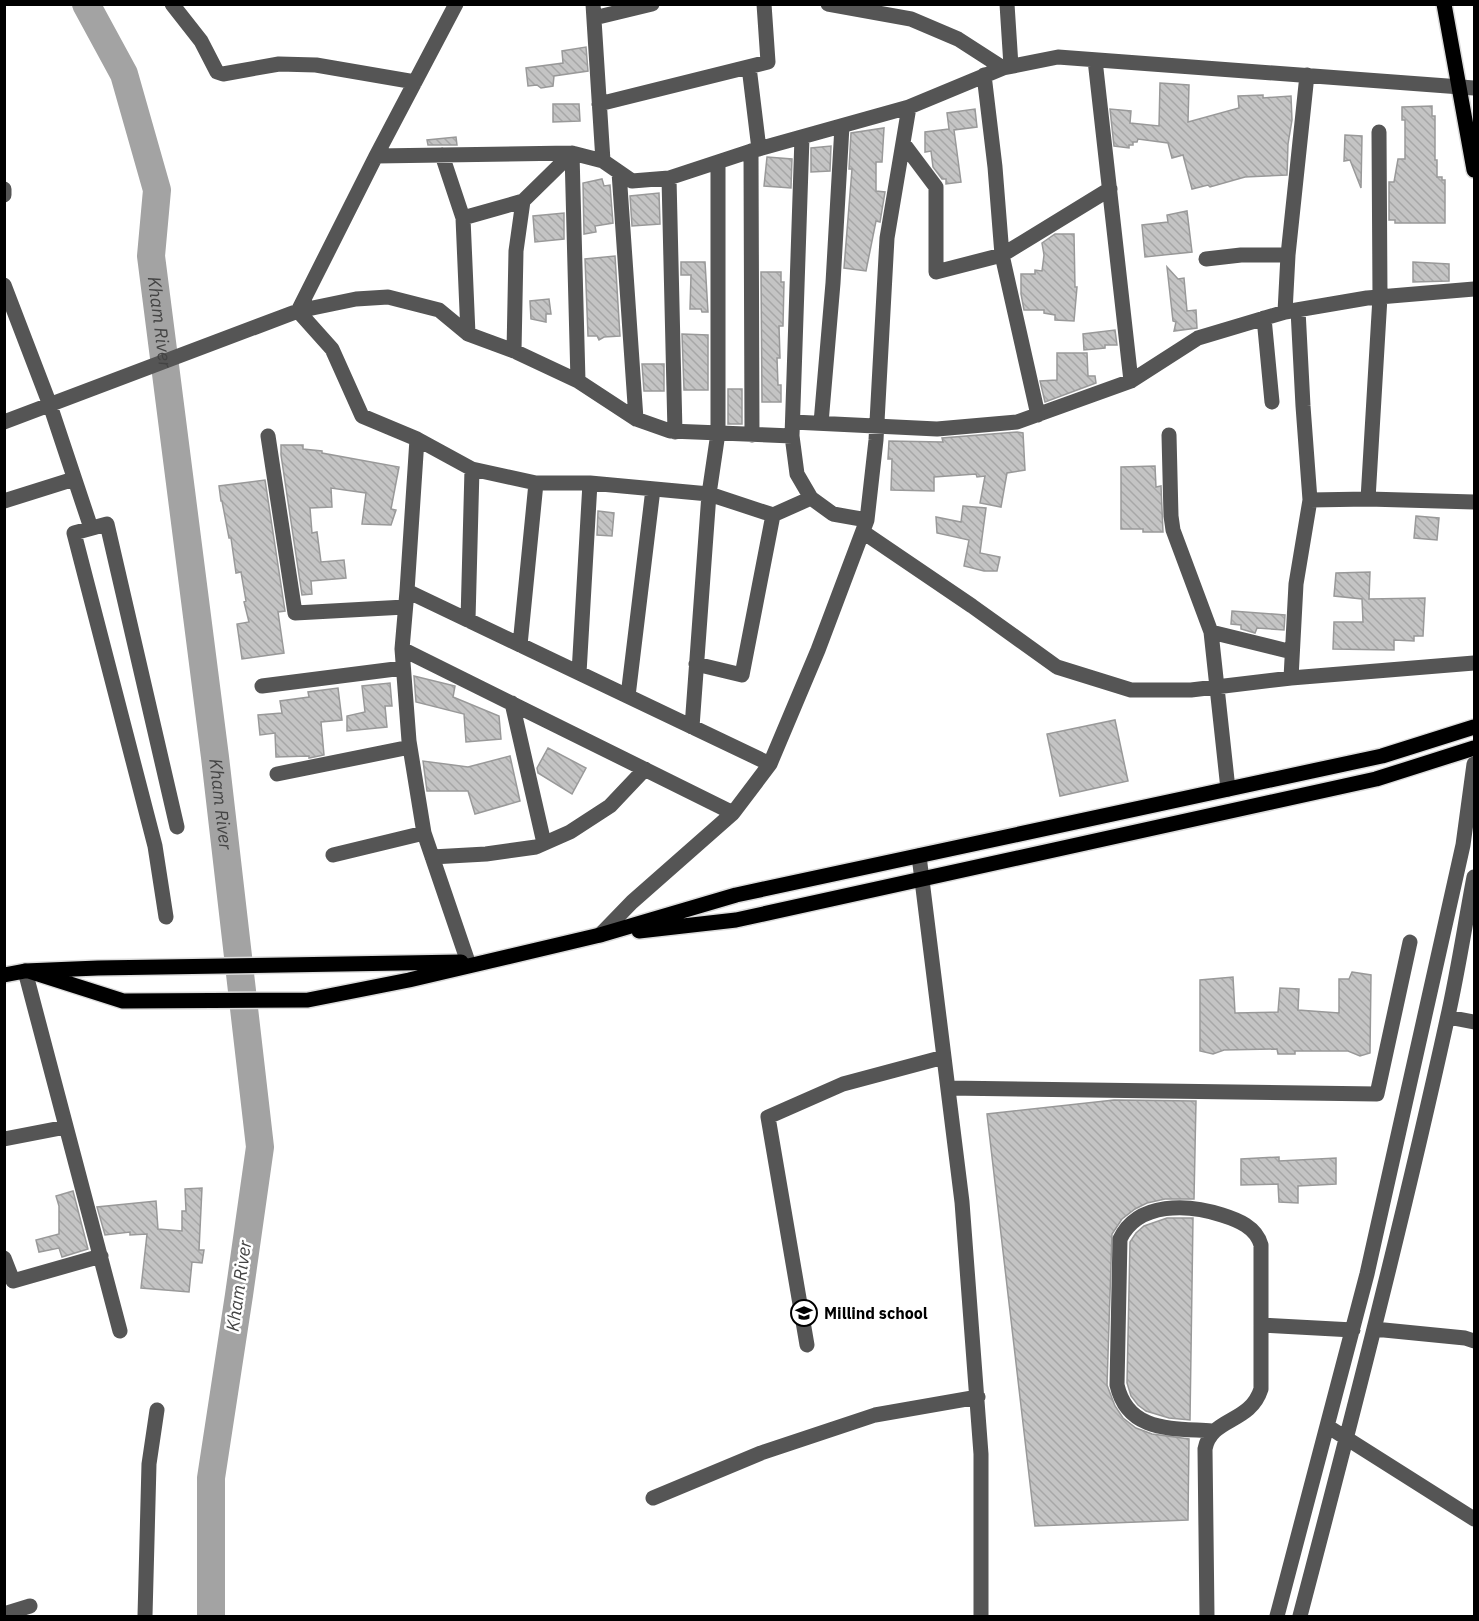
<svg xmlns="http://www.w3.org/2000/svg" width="1479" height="1621" viewBox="0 0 1479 1621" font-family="'IBM Plex Sans',sans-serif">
<defs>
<pattern id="building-back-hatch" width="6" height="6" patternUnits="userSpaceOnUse" patternTransform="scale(1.5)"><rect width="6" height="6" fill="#c4c4c4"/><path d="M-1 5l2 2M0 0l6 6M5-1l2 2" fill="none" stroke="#a7a7a7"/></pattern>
</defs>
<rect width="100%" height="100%" fill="#fff"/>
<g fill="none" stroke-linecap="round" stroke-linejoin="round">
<path stroke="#a3a3a3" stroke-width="28" id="s1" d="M86,4L124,74L157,190L151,256L215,757L260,1147L239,1295L211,1478V1616"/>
</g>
<path fill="url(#building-back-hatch)" stroke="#999" stroke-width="1.5" d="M586,47L588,71L554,76L553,86L541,88L537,85L528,86L526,68L563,63L562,51Z
M1160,83L1189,85L1188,122L1239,108L1238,96L1263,95V98L1291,96L1292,120L1288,144L1287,175L1245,177L1210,187L1208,185L1192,189L1183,155L1172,158L1168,143L1138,139L1137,142H1133V145H1129V148L1114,146L1110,109L1131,111L1130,123L1159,126Z
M553,104H579L580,121L553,122Z
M1432,106V116H1435V160H1437V177H1442V180H1445V223H1395V220H1389V182H1394L1398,159H1405V120H1402V107Z
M975,109L977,127L954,130L961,182L946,184V179H942L933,167L931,151L925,152V132L949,129L947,113Z
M884,128L882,162H876V191L885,192L880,222L876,221L866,271L844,268L852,169H849L851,133Z
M1345,135L1362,136L1361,188L1350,160L1344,161Z
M456,137L457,145H428L427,140Z
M831,146L830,171L811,172V148Z
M767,157L792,159L791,188L764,186Z
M602,179L604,186L610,185L613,223L595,226L596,232L584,234L583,183Z
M659,193L660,224L632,226L630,196Z
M1187,211L1192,252L1145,257L1142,225L1168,222L1167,215Z
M564,213V239L535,242L533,216Z
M1055,234H1074L1075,287H1077L1074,321L1055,320V315L1044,313V310H1024L1021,294V274H1035V270L1042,271L1044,255L1042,243Z
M615,256L620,336L604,337L599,340L597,336H588L585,259Z
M681,262H705L708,312H702L701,309H690L691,275H681Z
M1413,262L1449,264V281L1413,282Z
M1167,267L1178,279L1184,278L1187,311L1196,310L1197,328L1174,331L1176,322L1173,321Z
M761,272H781V282H784L783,326H779L780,358H777L778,385H781V402H762Z
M549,299L551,314H546V322L531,319L530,301Z
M1115,330L1117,345H1105V348L1084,350L1083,334Z
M682,334L708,335V390H684Z
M1057,353H1087L1088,376H1095L1096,383L1045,402L1040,381L1057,380Z
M642,364H664V391H644Z
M728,389H742V424H728Z
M1017,432L1023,433L1025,470L1007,473L1001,507L980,503L985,476L977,477L976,474L934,477V491L891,490L892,459H888L889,441L943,442L942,438Z
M281,445H303V449L322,451V453L399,467L391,509L396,510L391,525L362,524L366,493L331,488L332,507L310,508L312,533L317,532L321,562L344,560L346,578L311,581L312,594L302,595L281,455Z
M1155,466L1156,487L1161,486L1163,532H1143V529H1121V467Z
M265,480L285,611L278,612L284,653L242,659L237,624L249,622L244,602L246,601L241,572L236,573L231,538H229L222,501H221L219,486Z
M963,506L986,508L980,553L1000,557L997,571H984L964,566L969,540L937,533L936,517L961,522Z
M598,511L614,513L612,536L597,535Z
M1416,516L1439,518L1437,540L1414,538Z
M1370,572L1369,599L1425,598L1423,636H1414V641L1394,640V650L1333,649L1334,622H1363L1362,599L1334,596L1336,573Z
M1232,611L1285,615L1284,630L1257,628L1255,633L1241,629V625L1231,624Z
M414,676L455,686L453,697L499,716L501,739L466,742L464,714L416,702Z
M390,683L392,706H385L387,727L347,731V716L365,712L362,686Z
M338,688L342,720L321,722L324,755L309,758V756L276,757L275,733L260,735L258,715L282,713L280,701L309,697L308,692Z
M1115,720L1128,781L1060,796L1047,734Z
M548,748L586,768L572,794L538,773L537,768Z
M510,756L520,801L475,814L468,791H427L423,761L468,767Z
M1352,972L1371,975L1370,1053L1360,1056L1348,1051H1295V1054H1278L1277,1049L1224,1050L1213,1054L1200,1051V980L1233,977L1235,1013L1278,1012L1280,988L1299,989L1298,1010L1339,1013V979H1349Z
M1114,1100L1196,1101L1194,1199H1165L1147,1203L1135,1209L1122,1219L1112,1234L1107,1385L1115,1406L1123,1418L1136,1428L1152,1434L1189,1439L1188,1520L1035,1526L987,1114Z
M1279,1157V1161L1336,1158V1184L1298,1186V1203L1279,1202L1278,1184L1241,1185V1159Z
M202,1188L199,1250H204L202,1263L192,1262L189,1292L141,1288L147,1234L130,1235V1232L105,1235L97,1207L156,1201L158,1229L182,1231V1211H186L185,1189Z
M73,1191L88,1249L62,1257L59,1248L39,1252L36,1240L59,1234V1206L56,1196Z
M1167,1218H1193L1190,1420L1169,1418L1146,1411L1138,1405L1131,1396L1127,1383L1130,1242L1136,1233L1144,1226Z"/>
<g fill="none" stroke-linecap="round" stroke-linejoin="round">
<defs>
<path id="major" d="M1444,4L1474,170
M639,931L736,920L1376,779L1474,748
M29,971L123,1001L308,1000L409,980L600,935L736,895L1382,756L1474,727
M4,975L25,971L98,968L461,962"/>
</defs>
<use href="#major" stroke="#dbdbdb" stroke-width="18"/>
<path stroke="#555" stroke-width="15" d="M172,4L201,41L217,72L223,74L279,64L316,65L415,82
M593,4L603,161
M828,4L911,19L958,39L1003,68
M1007,4L1011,66
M594,18L652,4
M1095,60L1131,381
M749,67L759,149
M984,75L995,167L1002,255L1038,415
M599,104L768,62L764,4
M802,137L792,436L797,474L811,498L833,514L867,520
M903,143L936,187V272L1002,255L1110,189
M751,151L752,435
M572,153L578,381
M442,155L463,218L468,334L514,351L578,381L636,419L670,431L792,436
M376,156L572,153L603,161L632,181L669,178L751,151L909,107L1003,68L1058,57L1474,88
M619,172L636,419
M669,178L675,432
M4,189V195
M463,218L523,201
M1288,255L1307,75
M1206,259L1241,255H1288L1285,312
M4,285L50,405L91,528
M298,311L332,349L362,416L417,439L407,591L770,764
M298,311L356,299L388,297L439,310L468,334
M1264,318L1272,402
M514,351L516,251L523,201L572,153
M4,422L298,311L376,156L456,4
M793,422L937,429L1017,422L1131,381L1198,338L1285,312L1367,298L1474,289
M821,423L833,283L842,126
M1169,435L1171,516L1173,530L1211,632L1228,789
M268,436L295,613L405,607
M417,439L472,469L536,483H590L709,494L773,515L811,498
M1368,499L1380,297L1379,132
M1310,500L1368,499L1474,502
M4,501L74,479
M863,532L972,606L1057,667L1131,690H1191L1291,678L1474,663
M407,591L402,649L409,741L424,833L468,962
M468,620L472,469
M1211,632L1292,652
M520,645L536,483
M402,649L733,813
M696,664L742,675L773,515
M579,673L590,483
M1291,678L1296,584L1310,500L1303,406L1298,310
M262,686L403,668
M628,696L653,489
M512,703L544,843
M692,727L709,494L718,433V162
M277,774L410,747
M333,855L424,833
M919,856L962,1202L981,1454V1616
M432,857L486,854L536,847L570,832L610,806L645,769
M166,917L155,846L74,533L107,524L177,827
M600,935L632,902L733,813L770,764L818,650L867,520L876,440L887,238L909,107
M25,971L120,1331
M1448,1017L1474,1022
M948,1088L1377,1094L1410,942
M4,1139L66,1127
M4,1258L13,1281L101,1256
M1261,1325L1353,1330
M1374,1329L1465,1338L1474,1341
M807,1345L768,1117L843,1084L944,1057
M1327,1426L1474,1519
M653,1498L761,1453L875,1415L978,1397
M4,1614L30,1606
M145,1616L149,1464L157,1410
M1207,1616L1205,1449C1211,1417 1250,1424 1261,1389V1245C1256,1227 1238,1220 1222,1215C1189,1204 1138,1201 1120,1239L1117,1385C1128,1433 1173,1428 1212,1431
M1277,1616L1367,1274L1463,845L1474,764
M1300,1616C1352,1418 1403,1220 1447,1020C1458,972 1465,924 1474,877"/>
<use href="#major" stroke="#000" stroke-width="15"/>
</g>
<defs>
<symbol id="university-ring" viewBox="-11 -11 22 22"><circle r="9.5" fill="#fff" stroke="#000" stroke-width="1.5"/><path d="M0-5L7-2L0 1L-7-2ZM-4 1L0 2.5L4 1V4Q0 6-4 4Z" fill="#000"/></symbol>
</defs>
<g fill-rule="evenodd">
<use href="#university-ring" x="789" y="1298" width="30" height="30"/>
</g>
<g text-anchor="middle" stroke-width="5" stroke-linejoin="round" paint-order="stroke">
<g font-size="16" font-weight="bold" fill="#000" stroke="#fff" text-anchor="start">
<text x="824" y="1319">Millind school</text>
</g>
<g font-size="18" font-style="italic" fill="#444" stroke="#fff">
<text dy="6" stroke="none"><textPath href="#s1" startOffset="333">Kham River</textPath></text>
<text dy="6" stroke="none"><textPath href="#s1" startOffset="819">Kham River</textPath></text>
<text transform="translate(239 1286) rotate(-82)" y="6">Kham River</text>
</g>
</g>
<rect width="1479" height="1621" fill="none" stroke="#000000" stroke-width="12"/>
</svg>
